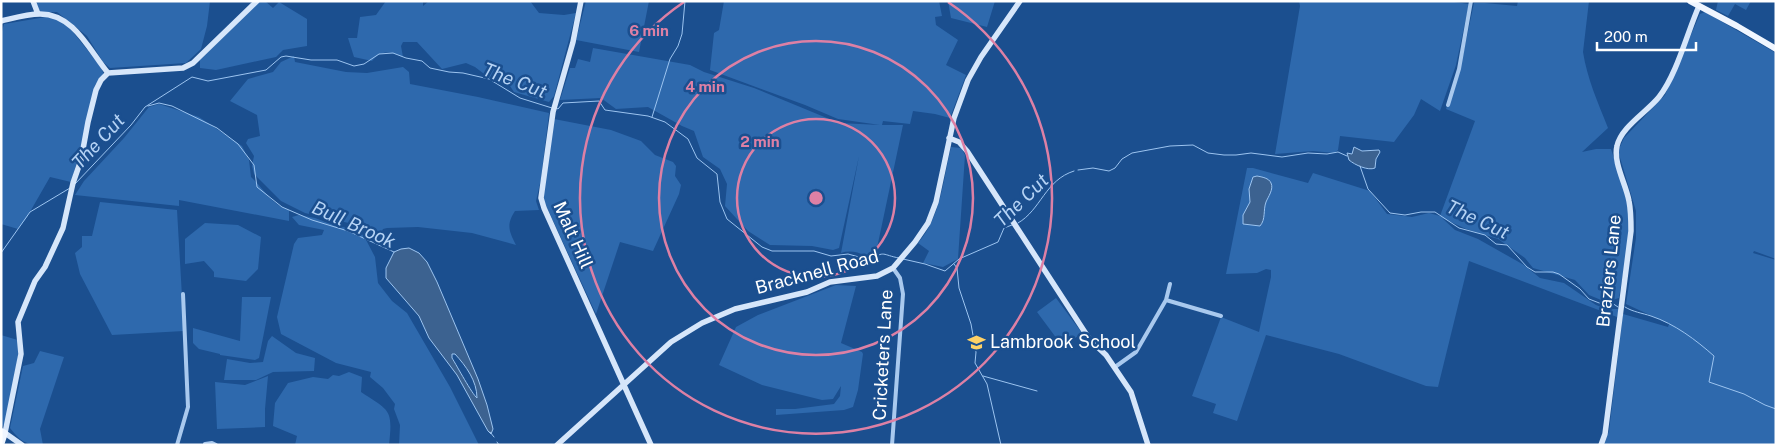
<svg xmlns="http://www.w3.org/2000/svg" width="1777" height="446" viewBox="0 0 1777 446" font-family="'Public Sans',sans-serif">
<rect width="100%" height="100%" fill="#1b4f8f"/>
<path fill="#2e69ad" d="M35,1H210L207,26L201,49L186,63L110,68L103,62L87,36L57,12H40Z
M260,1H265L273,8L279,2L307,19V46L283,50L276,57L216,70L200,68V60Z
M386,1H423V6L429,1H530L539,13L564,15L576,13L554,96L549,102L514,92L508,83L501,80H492L475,67L466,63L442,69L417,42H403L401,46L403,57C389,52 383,49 372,61L354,57L348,38H357L360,17L376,15Z
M586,1H649L639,52L576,40Z
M724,1H939L942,16L935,17L936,25L958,40L946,65L966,75L950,118L935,114L913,111L910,124L883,121L882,125H903L877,248L868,258C860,252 850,250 841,253L859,156L839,248L833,250L812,246L770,245L748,231L725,206L727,184L720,169L703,157L694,131L682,126L648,107L616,109L601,98L560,100L570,68H575L578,59L590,62L593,48L690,65L704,72L754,88L839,123L880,125L838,119L805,105L710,70L714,33L719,30Z
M948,1H995L987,27L951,18Z
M1299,1H1447L1469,4L1456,65L1440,111L1421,99L1414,115L1394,142L1340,136L1338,150L1334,153L1313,151L1275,154L1300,6Z
M1518,1H1589L1583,52C1587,78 1598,103 1608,128L1582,152L1596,149H1611C1617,168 1627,193 1629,213C1631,240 1623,271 1619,298L1606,302L1589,295L1575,280L1533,268L1525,258L1498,239L1466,229L1442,218L1455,230L1478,239L1524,265L1540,278L1564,283L1596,305L1606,309H1619L1617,317L1469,261L1438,387L1426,386L1339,354L1266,335L1237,421L1213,413L1216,404L1192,396L1221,317L1259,332L1271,277V270L1266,269L1257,273L1226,274L1247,168H1253L1308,183L1313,173L1370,191L1387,214L1412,217L1429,213L1440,216L1475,121L1446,109L1463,55L1474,3H1485L1517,6Z
M1718,1H1751L1746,10L1735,4L1728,16L1716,10Z
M1705,12L1776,53V259L1754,251L1753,253L1776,260V445H1604L1609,431L1623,314L1668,327L1669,324L1626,304L1636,238V211L1618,151L1624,138L1665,95L1700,14Z
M52,16L69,27L101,67L104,75L95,85L82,145L71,182L50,177L27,217L18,229L1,224V35L4,24Z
M294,56L295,62L346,72L367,73L403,67L409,72L410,84L478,97L549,113L541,179L536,201L539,210L515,211C506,225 509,231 516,245L472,233L418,227L387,228L383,229L381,233H370L353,224L305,213L281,201L254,174L252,166L254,156L246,143L248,139L260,136L257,115L230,101L248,79L273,72L281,62Z
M159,104L199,117L242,146L249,160L251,177C264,189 271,204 289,210V221L179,200V206L75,195L84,181L124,138L149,107Z
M554,119L611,130L641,141L655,155L673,162L676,166L675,176L681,185L679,194L653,251L620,242L596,314L543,199Z
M951,147L961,148L965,155L958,259L943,267L923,263L929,251L918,243C941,217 943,180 951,147Z
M100,202L177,210L184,331L112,335L80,274L75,253L82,247V236H92Z
M299,215L315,218L339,227L355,228L364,236L375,257L378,283L392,301L407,313L450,387L479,445H399L400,425L394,409L395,404L383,388L370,377L371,372L336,363L281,334L277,317L294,244L298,238L322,235L324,230L299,225L292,217Z
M205,223L238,225L261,237L258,269L246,281L214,277V272L204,261L185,264V239Z
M836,285L856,286L841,343L862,352L863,354L858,390L853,407L844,410L776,415V409H795L834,404L840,396L841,386L833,399L822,400L762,385L719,365L736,327L758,315Z
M242,297H271L259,358L255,360L220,355V354L199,349L193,343V328L240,341Z
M1056,298L1082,333L1063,347L1037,312Z
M1,335L21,341L5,425L1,426Z
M272,336L296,353L315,358L314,371L273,372L256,380H224L227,359L250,363L263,362L268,341Z
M40,351L64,357L40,429L43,445C26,445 21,442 10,428L23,366L34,363Z
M349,372L362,377L361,392C390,411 393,409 389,445H295L297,436L273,426L275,403L288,383L313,377L328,379L333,375L339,376Z
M268,376L265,409V427L217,429L215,382L245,385Z"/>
<path fill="#3c6290" stroke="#9cc4f0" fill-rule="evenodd" d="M1354,147L1362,151L1379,150L1380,152L1376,159L1375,168C1368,171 1355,165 1349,160L1347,153L1352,154Z
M1257,176C1262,177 1269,178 1271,183C1274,189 1268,197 1266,202C1263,210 1266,219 1260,226L1243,224V215L1250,202L1249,189L1253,177Z
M409,248L419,253L427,262L437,282L478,379L487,405L493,429L491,434L488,431L457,375L429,338L419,316L386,278V268L394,252L401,249ZM452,354H455C466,366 477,381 477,398C472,394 457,366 452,358Z"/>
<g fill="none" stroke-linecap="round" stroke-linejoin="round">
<path stroke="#9cc4f0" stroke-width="1" d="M148,106L159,103L172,106L217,128L238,144L254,165L257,187L282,207L312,220L348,231L394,252
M556,108L558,109L563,103L599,101L605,110L648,116L665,122L688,139L697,158L717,174L720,202L727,219L762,247L772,251H814L831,256L848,254L870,260C885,250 882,255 899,258
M652,117L670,59L678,46L682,34L685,1
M1360,166L1368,189L1390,213L1405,215L1421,212H1435L1459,228L1485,235L1496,244L1507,245L1527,267L1535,272H1553L1559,274L1580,289L1589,299L1607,306L1612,303L1618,307
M1078,170L1093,168L1109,171L1115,168L1122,159L1132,153L1170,146L1193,145L1208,153L1224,155H1236L1251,153L1282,157L1308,153L1327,154L1338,152L1347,156
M75,184L131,125L145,107L192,77L208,81L266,70L281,57L286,56L311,60H337L354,66L364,64L379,54L393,53L406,58L422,61L430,68L449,72L463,73L489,79L520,98L552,108
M1018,223C1041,210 1045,180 1074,171
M1,253L30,212L70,188
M903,259L925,264L945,271L959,259L998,242L1004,228L1012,225
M954,264L957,268L959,288L971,324L976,352L975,363L987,384L1001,445
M1625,307C1633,312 1642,313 1651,316C1675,324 1696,340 1714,356L1709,382L1744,394L1765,405L1776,409
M983,376L1037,391
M490,432L494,437
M497,442L499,445"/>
<path stroke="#a9c9ee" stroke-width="4" d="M1448,105L1459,69L1471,1
M1166,300L1221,316
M1115,367L1136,352L1166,300L1170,284
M205,444L212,443L216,445
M177,445L188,407L183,294
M892,445L903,294L900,278L893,268"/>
<path stroke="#d6e6fa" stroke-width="5.5" d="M33,1L38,14
M581,1L573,42L553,112L541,198L544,208L651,445
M1,21C14,18 27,14 40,14C74,14 89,50 108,73
M108,73L183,68L193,63L257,1
M949,138L959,142L967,151L1090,340L1106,355L1131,392L1148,445
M22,445L5,433L21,354L18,322L35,281L45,267L63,228L73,183L81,160L88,122L96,90L101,80L108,73
M557,445L671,342L702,323L735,309L807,292L830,282L877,276L893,268L915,242L928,223L936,202L954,118L968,80L981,57L1020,1
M1601,445L1605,434L1631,231C1631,221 1631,211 1629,201C1626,184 1613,163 1617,146C1621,127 1647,112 1659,97C1677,74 1687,33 1699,6"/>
<path stroke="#f0f6ff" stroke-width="6" d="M1690,1L1737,26L1776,49
M1,431L5,433L1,445"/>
</g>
<g fill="none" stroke="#dd80a5" stroke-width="2.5">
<circle cx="816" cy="198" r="79"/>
<circle cx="816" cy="198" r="157"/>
<path d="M948 2A236 236 0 1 1 684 2"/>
</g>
<defs>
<symbol id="school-bare" viewBox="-9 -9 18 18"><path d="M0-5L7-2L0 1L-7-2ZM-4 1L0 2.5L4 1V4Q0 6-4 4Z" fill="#ffd166" stroke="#1b4f8f" stroke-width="2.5" paint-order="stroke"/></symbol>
</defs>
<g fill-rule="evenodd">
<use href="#school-bare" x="964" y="330" width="25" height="25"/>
</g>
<g text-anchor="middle" stroke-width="5" stroke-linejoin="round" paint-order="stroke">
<g font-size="18" fill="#fff" stroke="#1b4f8f">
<text transform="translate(573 235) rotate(66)" y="6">Malt Hill</text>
<text transform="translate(1609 271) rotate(-84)" y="6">Braziers Lane</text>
<text transform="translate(817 272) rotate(-15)" y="6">Bracknell Road</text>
<text transform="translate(883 355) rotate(-87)" y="6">Cricketers Lane</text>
</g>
<g font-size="18" fill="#fff" stroke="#1b4f8f" text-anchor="start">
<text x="990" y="348">Lambrook School</text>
</g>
<g font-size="19" font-style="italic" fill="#b5d3f5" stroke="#1b4f8f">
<text transform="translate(515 80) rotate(21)" y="7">The Cut</text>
<text transform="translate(98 141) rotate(-47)" y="7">The Cut</text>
<text transform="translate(1021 200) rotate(-44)" y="7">The Cut</text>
<text transform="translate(1478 219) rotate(25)" y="7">The Cut</text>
<text transform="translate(354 224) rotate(24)" y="7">Bull Brook</text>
</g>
</g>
<circle cx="816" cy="198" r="8" fill="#dd80a5" stroke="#1b4f8f" stroke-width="2.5"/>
<g font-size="15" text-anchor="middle" font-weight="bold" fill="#dd80a5" stroke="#1b4f8f" stroke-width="5" stroke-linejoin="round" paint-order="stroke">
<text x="649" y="36">6 min</text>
<text x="705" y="92">4 min</text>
<text x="760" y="147">2 min</text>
</g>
<rect width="1777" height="446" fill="none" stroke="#ffffff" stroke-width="5"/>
<path d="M1597 42v8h99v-8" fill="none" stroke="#ffffff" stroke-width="2.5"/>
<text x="1604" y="42" font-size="15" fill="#ffffff" stroke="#1b4f8f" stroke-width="4" paint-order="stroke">200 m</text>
</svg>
